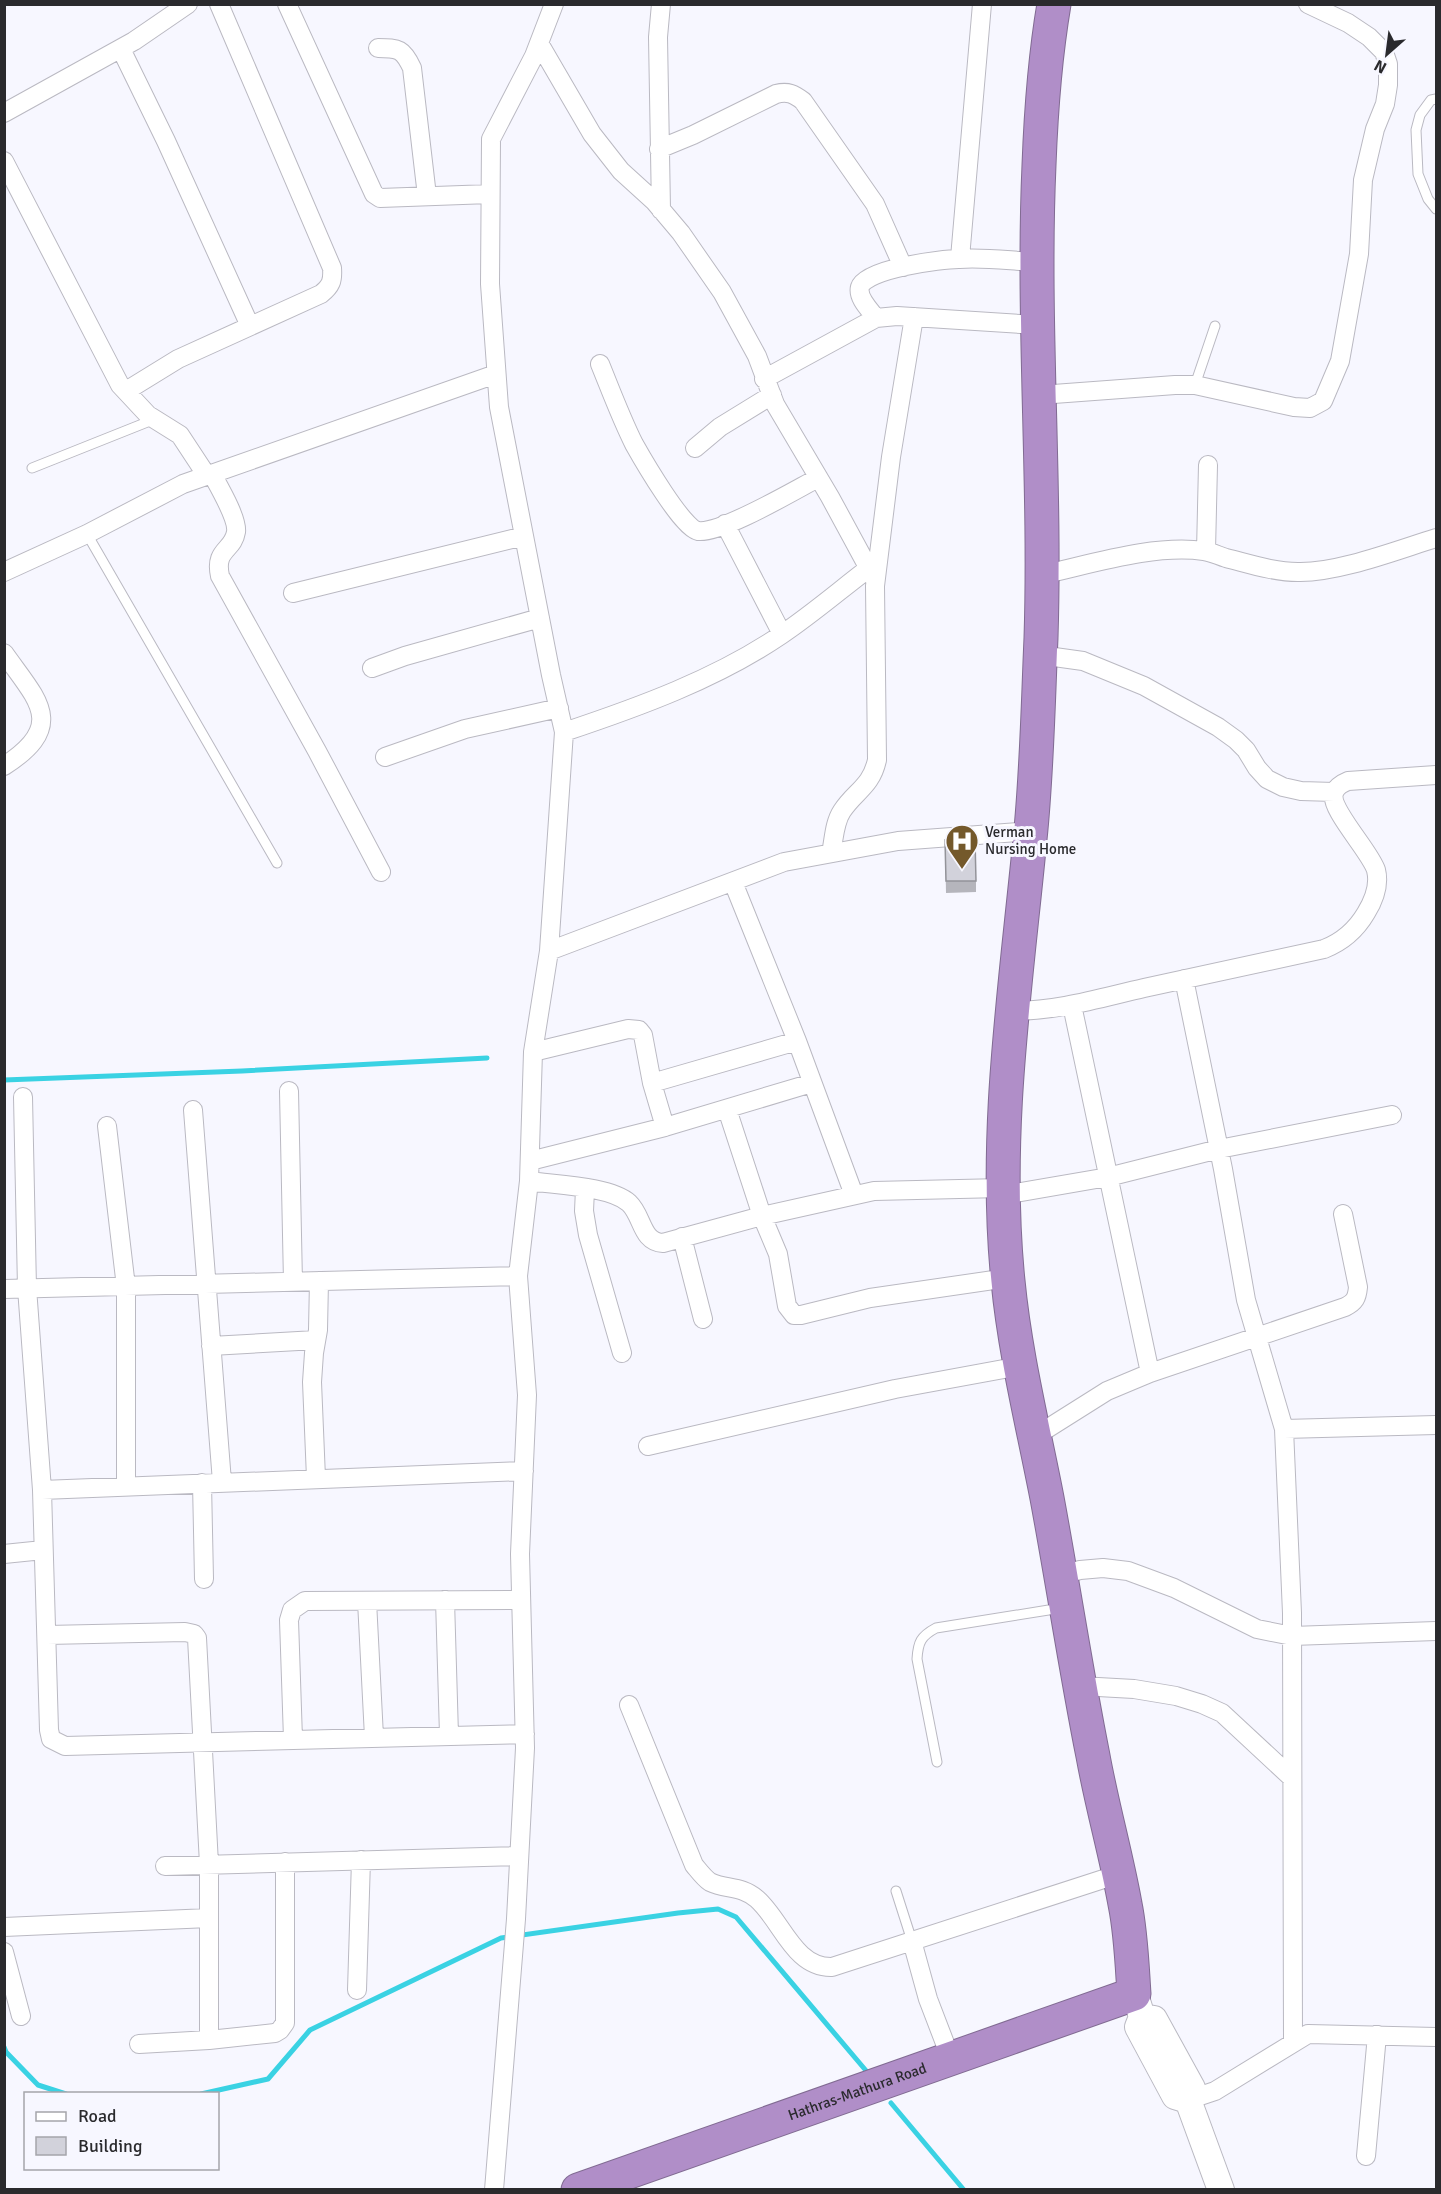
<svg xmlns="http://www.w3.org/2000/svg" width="1441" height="2194" viewBox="0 0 1441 2194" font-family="Signika,sans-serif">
<rect width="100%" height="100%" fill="#f7f7ff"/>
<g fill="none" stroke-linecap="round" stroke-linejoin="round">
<path stroke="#3ad2e3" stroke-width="5" d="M4,1080L242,1071L487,1058
M4,2047L6,2052L38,2085L66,2094
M201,2094L268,2079L310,2030L501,1938L678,1913L718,1909L736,1917L868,2073
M891,2103L964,2190"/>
<defs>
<path id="lane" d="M1436,99L1431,100L1420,115L1416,130L1418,174L1428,199L1436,209
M1195,385L1215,326
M32,468L155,419
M87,534L277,863
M937,1762L917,1659C918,1642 921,1636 936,1628L1061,1608
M896,1891L912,1941"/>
<path id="street" d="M287,4L374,194L380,198L490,194
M539,43L592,134L621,171L654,201L681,233L722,292L757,356L775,404L830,497L875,580
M378,48C399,48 403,49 412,68L427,196
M121,49L166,141L250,326
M4,113L134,41L188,4
M659,149L693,135L776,94C788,91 794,94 803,101L875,204L903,267
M4,161L120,385L148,415L180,435L207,476
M661,210L658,37L661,4
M960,258L982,4
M876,318C870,310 857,298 860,287C865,269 941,259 959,259C984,257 1011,261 1037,262
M600,364C611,391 621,418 634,444C643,460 683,529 698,531C721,534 795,490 818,478
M764,379L876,318L897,316L1037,325
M126,391L178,359L321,294C331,286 333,281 332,268L219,4
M1040,395L1175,385H1195L1294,407L1310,408L1323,401L1340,361L1359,254L1363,180L1375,129L1385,104L1388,85V64L1384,52L1369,37L1348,23L1308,4
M695,448L720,427L772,395
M212,474C219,487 238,519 236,532C233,551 214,549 220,576L317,751L381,872
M725,524L782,634
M1206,551L1208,465
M4,572L87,534L183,484L496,374
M1041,575C1092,564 1153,544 1204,551C1212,552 1219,556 1226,558C1250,564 1274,572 1298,572C1338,573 1397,550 1436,538
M293,593L524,536
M4,653C37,700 68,725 4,766
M1040,655L1083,661L1144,686L1218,727L1236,740L1246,750L1257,768L1267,779L1283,787L1301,791L1334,792
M372,668L405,656L540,618
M564,732C639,707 716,679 781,635C811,615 840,590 869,568
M385,757L465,729L559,708
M831,853C834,840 834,823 842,811C855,791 871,787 877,760L875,586L891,457L914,317
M733,882L797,1041L854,1195
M549,951L784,862L898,841L1031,831
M1184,979L1223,1169L1246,1300L1284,1429L1292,1613L1293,2043
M1072,1005L1150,1373
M1012,1011C1058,1011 1100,998 1144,988C1204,975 1264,962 1324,949C1342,942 1356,930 1366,913C1374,900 1380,886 1376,870C1370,851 1329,809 1334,793C1336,787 1343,783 1348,781L1436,775
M533,1052L628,1029L639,1030L643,1035L652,1083L665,1127
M652,1083L797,1041
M289,1091L293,1282
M23,1097L27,1288L42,1490L49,1730L51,1739L65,1746L525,1734
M727,1109L762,1216L778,1254L787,1306L794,1315H801L870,1298L1007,1278
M193,1110L222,1482
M107,1126L126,1287V1486
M530,1161L665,1127L812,1083
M529,1181C555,1185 610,1186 629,1203C643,1216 641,1242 663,1243L762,1216L874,1191L1002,1188
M585,1189L584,1211L588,1235L622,1353
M1003,1195L1108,1177L1219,1149L1392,1115
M682,1237L703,1319
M4,1289L518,1276
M211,1346L316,1340
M1284,1429L1436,1425
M1034,1437L1107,1391L1150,1373L1345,1307C1355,1302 1357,1298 1358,1287L1343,1214
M648,1446L895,1389L1020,1366
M316,1478L312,1382L314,1353L318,1330L319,1281
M202,1483L204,1579
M42,1490L524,1471
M4,1554L43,1550
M1061,1575L1080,1570L1103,1568L1128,1571L1174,1588L1257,1629L1292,1636L1436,1631
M445,1600L449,1735
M367,1601L374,1737
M47,1635L185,1632L194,1634L197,1638L209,1864V2040
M1080,1686L1134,1689L1176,1696L1202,1704L1222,1713L1292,1778
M629,1705L694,1865C699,1871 704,1878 710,1882C726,1890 741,1885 757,1899C782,1921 794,1968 832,1967L1119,1874
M293,1739L289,1620L292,1610L305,1601L521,1600
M165,1866L519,1856
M4,1927L209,1918
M912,1941L928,1999L951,2059
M4,1952L21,2016
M357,1990L361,1860
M139,2044L209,2040L275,2033L280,2030L285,2023V1862
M1188,2100L1215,2091L1308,2034L1436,2037
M1366,2156L1377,2035
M494,2190L516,1919L525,1748L520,1554L527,1395L518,1276L529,1181L533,1052L549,951L564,732L551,675L499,407L490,284L491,139L534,56L554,4"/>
<path id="secondary" d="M1138,2004L1142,2017L1138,2027L1175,2096L1188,2100
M1142,2017L1154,2019L1192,2088L1188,2100L1221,2190"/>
<g id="highway">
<path id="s1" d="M578,2190L1134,1994C1132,1964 1131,1933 1125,1904C1116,1854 1102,1806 1093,1756C1076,1671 1063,1584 1047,1498C1033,1426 1015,1354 1008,1281C993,1133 1016,985 1030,839C1037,772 1038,705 1041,638C1046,480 1032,322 1039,165C1041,111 1045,57 1054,4"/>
</g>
</defs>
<use href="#lane" stroke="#bab9c2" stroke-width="11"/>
<use href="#street" stroke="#bab9c2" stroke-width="20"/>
<use href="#secondary" stroke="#bab9c2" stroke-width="28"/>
<use href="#highway" stroke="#816b92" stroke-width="35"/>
<use href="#lane" stroke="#fff" stroke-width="9"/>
<use href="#street" stroke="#fff" stroke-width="18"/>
<use href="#secondary" stroke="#fff" stroke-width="26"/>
<use href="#highway" stroke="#b08ec8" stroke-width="33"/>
</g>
<path fill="#b5b5bc" d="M945,840L976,881V892L946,893Z"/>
<path fill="#d2d2db" stroke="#939399" stroke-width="1.5" d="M975,839L976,881H946L945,840Z"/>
<defs>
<symbol id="hospital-pin" viewBox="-11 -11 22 30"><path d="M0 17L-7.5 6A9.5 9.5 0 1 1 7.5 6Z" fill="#74592b" stroke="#f7f7ff"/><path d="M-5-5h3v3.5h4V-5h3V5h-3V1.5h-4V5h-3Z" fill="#fff"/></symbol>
</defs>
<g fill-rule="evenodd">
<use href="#hospital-pin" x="943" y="822" width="38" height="52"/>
</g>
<g text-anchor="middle" stroke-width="6" stroke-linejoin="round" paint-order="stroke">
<g font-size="15" fill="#2a2a2d" stroke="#f7f7ff" text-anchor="start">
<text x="985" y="837">Verman<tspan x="985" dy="17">Nursing Home</tspan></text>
</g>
<g font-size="15" fill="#2a2a2d" stroke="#f7f7ff">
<text dy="5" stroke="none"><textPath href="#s1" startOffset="296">Hathras-Mathura Road</textPath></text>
</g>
</g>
<rect width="1441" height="2194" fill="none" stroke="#2a2a2d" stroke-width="12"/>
<rect x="24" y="2092" width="195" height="78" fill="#f7f7ff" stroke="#a5a5ab" stroke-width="1.5"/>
<rect x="36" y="2112" width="30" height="9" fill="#ffffff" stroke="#a5a5ab" stroke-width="1.5"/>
<text x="78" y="2122" font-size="18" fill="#2a2a2d">Road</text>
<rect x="36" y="2137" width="30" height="18" fill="#d2d2db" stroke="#a5a5ab" stroke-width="1.5"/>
<text x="78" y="2152" font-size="18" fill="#2a2a2d">Building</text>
<g transform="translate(1387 54) rotate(208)" stroke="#f7f7ff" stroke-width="4.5" paint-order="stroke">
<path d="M0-4.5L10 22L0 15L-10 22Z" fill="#2a2a2d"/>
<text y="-9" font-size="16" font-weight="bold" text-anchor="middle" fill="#2a2a2d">N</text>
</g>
</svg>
